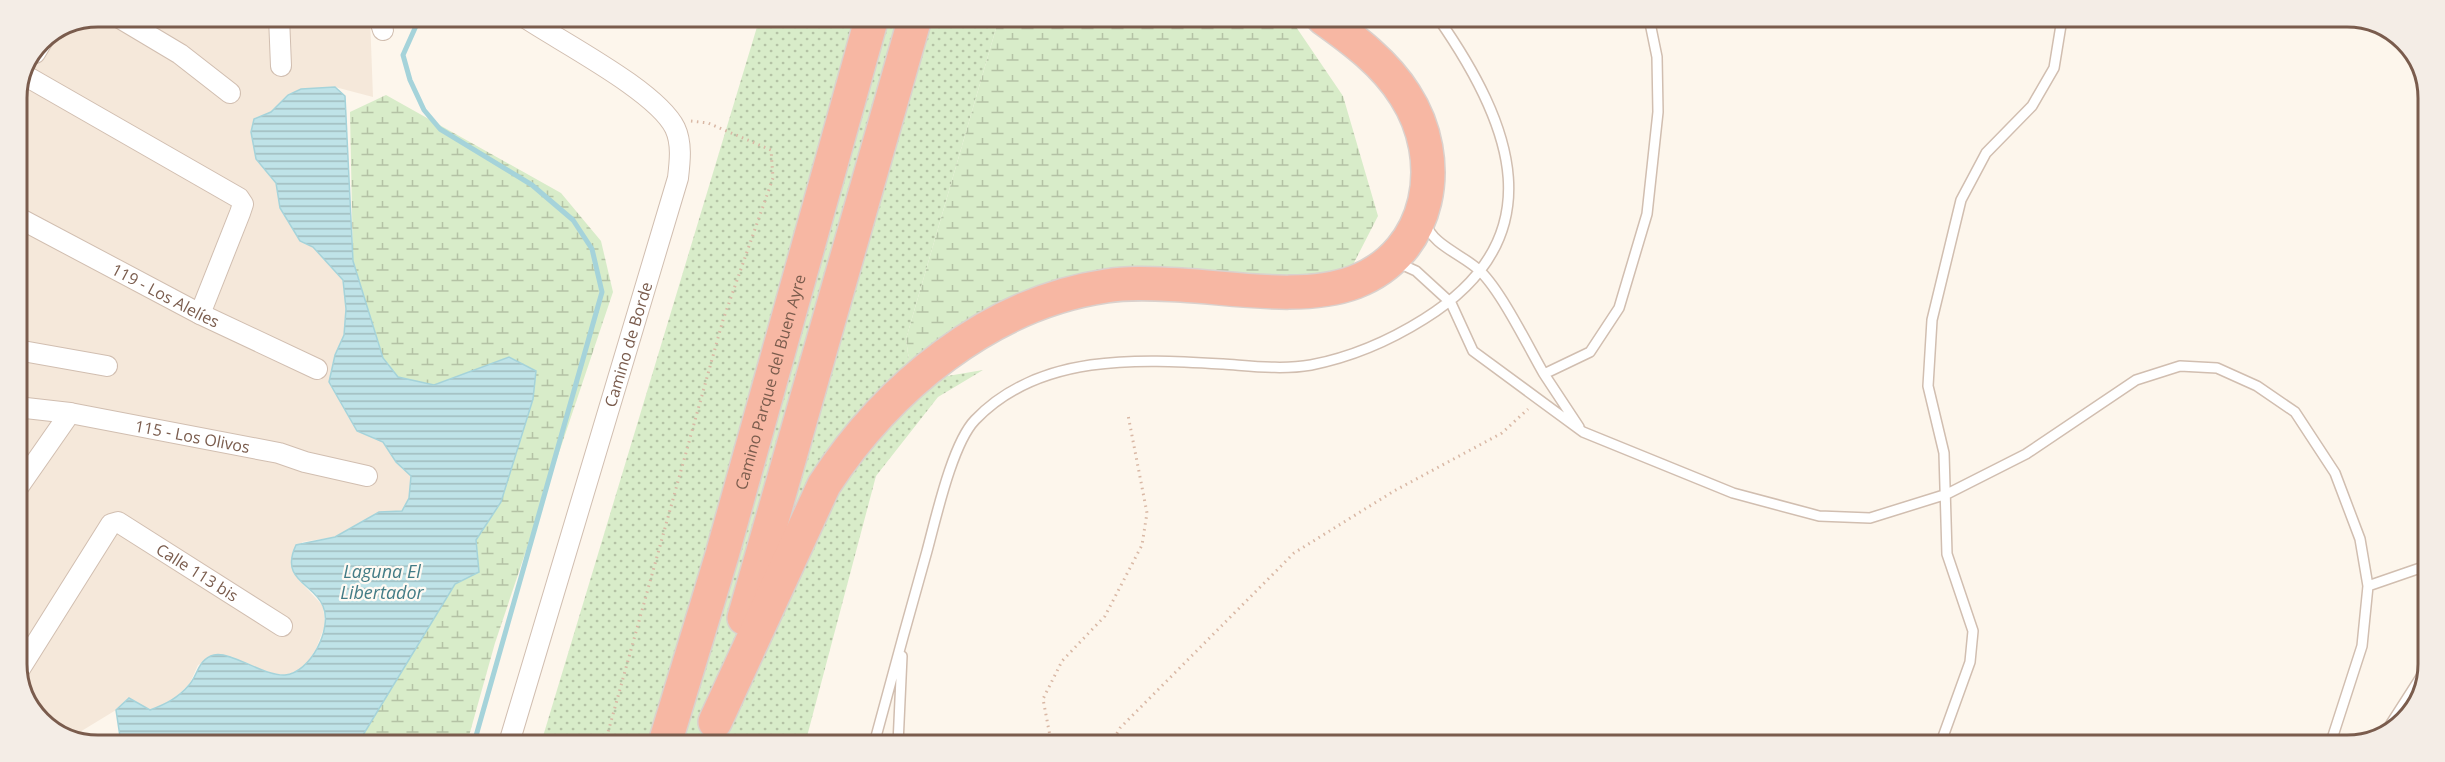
<svg xmlns="http://www.w3.org/2000/svg" width="2445" height="762" viewBox="0 0 2445 762" font-family="'Open Sans',sans-serif">
<defs>
<pattern id="grass-dots" width="8" height="8" patternUnits="userSpaceOnUse" patternTransform="scale(1.5)"><rect width="8" height="8" fill="#d8ecc9"/><path d="M2 2h.1M6 6h.1" fill="none" stroke="#b4c2a5" stroke-width="1.8" stroke-linecap="round"/></pattern>
<pattern id="wetland-marsh" width="20" height="14" patternUnits="userSpaceOnUse" patternTransform="scale(1.5)"><rect width="20" height="14" fill="#d8ecc9"/><path d="M1 5h8M5 5V1M11 12h8M15 12V8" fill="none" stroke="#b4c2a5"/></pattern>
<pattern id="water-rules" width="6" height="5" patternUnits="userSpaceOnUse" patternTransform="scale(1.5)"><rect width="6" height="5" fill="#bfe3e8"/><path d="M0 2.5h6" fill="none" stroke="#a0bbbe"/></pattern>
</defs>
<rect width="100%" height="100%" fill="#fdf6ec"/>
<path fill="#f5e8da" d="M98,17H370L373,97L335,87L301,89L288,95L271,112L254,119L256,159L276,183L280,208L300,241L313,247L343,280L346,309L344,335L335,355L357,431L383,442L396,462L412,476L409,498L402,511L379,512L335,537L302,542L298,579L323,606L325,625L316,649L303,669L286,675L270,673L223,655L198,665L190,683L171,702L150,710L128,698L116,710L70,738L36,718L17,670V97L41,40Z"/>
<path fill="url(#grass-dots)" d="M760,17L999,18L906,339L912,382L983,370L938,397L876,476L805,744L541,743Z"/>
<path fill="url(#wetland-marsh)" d="M999,18H1290L1343,96L1378,216L1342,286L1107,285L912,382L906,339Z
M386,95L561,193L601,241L613,292L495,643L467,743H363V735L455,583L479,572L476,540L501,502L533,399L536,371L509,357L434,385L398,377L383,358L353,261L350,112Z"/>
<path fill="url(#water-rules)" stroke="#a5d3da" stroke-width="1.5" d="M335,87L345,96L353,261L383,358L398,377L434,385L509,357L536,371L533,399L501,502L476,540L479,572L455,584L363,735V743H121L116,710L129,698L150,710C166,704 178,698 189,685C198,675 198,659 214,655C231,651 263,676 285,675C310,673 333,629 323,606C314,583 279,581 296,545L335,537L379,512L402,511L409,498L411,476L396,462L383,442L357,431L329,382L335,355L344,335L346,309L343,280L313,247L300,241L280,208L276,183L256,159L251,132L254,119L271,112L288,95L301,89Z"/>
<g fill="none" stroke-linecap="round" stroke-linejoin="round">
<path stroke="#a5d3da" stroke-width="5" d="M420,17L403,55L410,80L424,110L440,129L532,185L573,220L592,249L602,292L474,743"/>
<defs>
<path id="lane" d="M1426,223C1431,245 1466,256 1481,272C1502,293 1528,346 1544,374L1590,352L1619,308L1647,214L1658,112L1657,57L1649,18
M1396,266H1405L1416,271L1451,303L1473,351L1583,432L1733,493L1819,516L1870,518L1947,494L2026,454L2136,380L2180,366L2217,368L2257,386L2295,412L2335,473L2360,539L2368,586L2362,646L2330,745
M1544,374L1579,427
M2368,586L2426,566
M2385,733L2426,669
M874,744C891,680 909,615 927,551C936,518 952,444 975,420C1039,353 1138,359 1223,364C1252,366 1282,370 1311,365C1352,357 1389,341 1424,319C1556,237 1512,124 1438,18
M898,744L902,656
M1940,745L1970,662L1973,631L1947,554L1944,453L1928,386L1932,320L1961,200L1986,153L2032,106L2054,68L2062,19"/>
<g id="street">
<path d="M118,17L180,54L230,93"/>
<path d="M279,17L281,66"/>
<path d="M379,17L383,30"/>
<path d="M35,53L44,38"/>
<path d="M26,76L239,198L243,204L240,213L200,314"/>
<path id="s1" d="M17,217L200,314L317,369"/>
<path d="M17,350L107,366"/>
<path id="s2" d="M17,407L70,413L279,453L305,462L367,476"/>
<path d="M17,489L70,413"/>
<path id="s3" d="M18,672L111,524L118,522L282,626"/>
<path id="s4" d="M509,743L678,178C680,161 682,143 675,128C657,91 561,42 524,17"/>
</g>
<g id="highway">
<path d="M744,618L915,18"/>
<path d="M715,722L824,485C887,388 989,303 1106,286C1131,282 1156,284 1181,285C1234,288 1305,301 1355,282C1432,252 1447,160 1405,95C1385,63 1354,40 1323,18"/>
<path id="s5" d="M665,743L722,555L872,17"/>
</g>
</defs>
<use href="#lane" stroke="#d1beb0" stroke-width="12"/>
<use href="#street" stroke="#d1beb0" stroke-width="22"/>
<use href="#highway" stroke="#dad1cd" stroke-width="36"/>
<path stroke="#d9b8a5" stroke-width="3" stroke-dasharray="1.5 4.5" stroke-linecap="butt" d="M495,17L508,27
M605,743L723,320L773,178L771,150L708,123L691,121
M1054,744L1050,736L1043,699L1062,661L1105,616L1142,545L1147,513L1128,415
M1111,744L1120,728L1294,553L1394,491L1502,433L1528,409"/>
<use href="#lane" stroke="#fff" stroke-width="9"/>
<use href="#street" stroke="#fff" stroke-width="20"/>
<use href="#highway" stroke="#f7b7a3" stroke-width="33"/>
</g>
<g text-anchor="middle" stroke-width="4.5" stroke-linejoin="round" paint-order="stroke">
<g font-size="16" fill="#7a5c4d" stroke="#fffaf3">
<text dy="6" stroke="none"><textPath href="#s1" startOffset="168">119 - Los Alelíes</textPath></text>
<text dy="6" stroke="none"><textPath href="#s4" startOffset="416">Camino de Borde</textPath></text>
<text dy="6" stroke="none"><textPath href="#s5" startOffset="376">Camino Parque del Buen Ayre</textPath></text>
<text dy="6" stroke="none"><textPath href="#s2" startOffset="178">115 - Los Olivos</textPath></text>
<text dy="6" stroke="none"><textPath href="#s3" startOffset="276">Calle 113 bis</textPath></text>
</g>
<g font-size="18" font-style="italic" fill="#437c86" stroke="#fffaf3">
<text x="382" y="578">Laguna El<tspan x="382" dy="21">Libertador</tspan></text>
</g>
</g>
<path d="M0 0H2445V762H0ZM98 27H2347A71 71 0 0 1 2418 98V664A71 71 0 0 1 2347 735H98A71 71 0 0 1 27 664V98A71 71 0 0 1 98 27Z" fill="#f4ede6" fill-rule="evenodd"/>
<path fill="none" stroke="#7a5c4d" stroke-width="3" d="M98 27H2347A71 71 0 0 1 2418 98V664A71 71 0 0 1 2347 735H98A71 71 0 0 1 27 664V98A71 71 0 0 1 98 27Z"/>
</svg>
